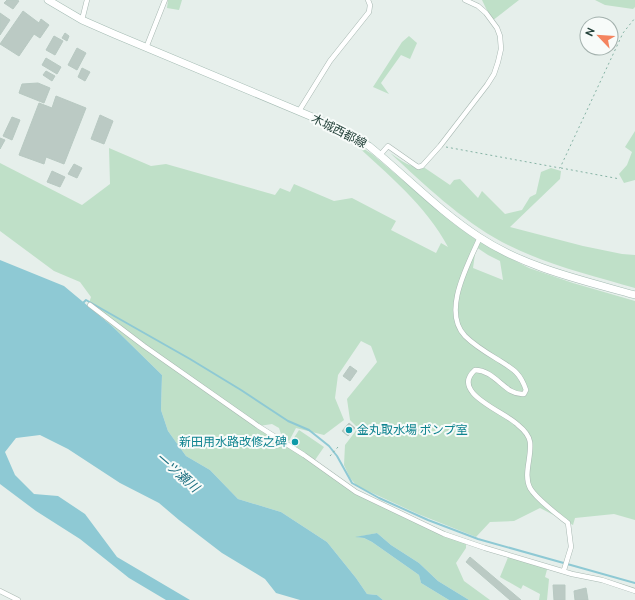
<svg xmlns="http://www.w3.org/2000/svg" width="635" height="600" viewBox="0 0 635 600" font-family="Ubuntu,'Noto Sans JP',sans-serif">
<rect width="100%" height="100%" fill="#e6efeb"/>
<path fill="#bfe0c8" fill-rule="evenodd" d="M168,0H182L179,10L167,8Z
M482,0H519L492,21Z
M595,0H635V7L633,9L605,5Z
M409,36L417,43L410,59L401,55L381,83L389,94L373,87L402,42Z
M635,131V180L624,183L619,174L627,165L632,152L625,147Z
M353,142L372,154L454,224L478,241L529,268L573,283L635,301V520L614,514L575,518L573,525L540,508L514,521L490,522L476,537L418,514L357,486L350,478L344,465L345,445L358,428L350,420L347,399L377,362L371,346L361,341L338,375L335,398L344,420L324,435L296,428L289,441L282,437L279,428L272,424L259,426L356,492L466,541V548L456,563L464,581L490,600H469L438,581L419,563L391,545L377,533L357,537L364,538L372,542L419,575L421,583L449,600H383L377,595L367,594L356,578L327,542L281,512L238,499L210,470L186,456L168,431L161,410L162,375L112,326L88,306L91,297L80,282L54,271L0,231V163L82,205L110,184L109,148L151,166L166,164L275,195L280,188L290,192L294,184L334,201L352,198L396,221L391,230L436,253L441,243L448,247C426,205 387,174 353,142ZM476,247L488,255L500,261L503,280L473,268Z
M390,153C399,159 411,169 422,166L450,185L454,180L460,179L478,198L482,191L505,214L522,210L530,197L536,194L541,172L551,168L561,171L560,179L510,227L583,246L622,254L635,255V288C590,275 544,264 502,242C460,219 425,185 390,153Z
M299,430L324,447L315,460L290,444Z
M509,555L548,566L545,577L549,579L547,600H539L540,594L523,585L521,589L500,577Z"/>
<path fill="#8ec9d4" d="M0,260L64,286L112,326L162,375L161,410L168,431L186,456L210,470L238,499L281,512L327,542L356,578L367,594L377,595L383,600H300L276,593L265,579L222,553L179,520L159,503L120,483L68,449L40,435L16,438L5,452L15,475L34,494L58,496L85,514L117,557L190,600H166L129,578L80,539L36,511L0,484Z
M377,533L391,545L419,563L438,581L469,600H449L421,583L419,575L372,542L364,538L355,537Z"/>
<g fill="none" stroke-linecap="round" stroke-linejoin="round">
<path stroke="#8ec9d4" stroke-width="2" d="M82,304L86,300L190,359L241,390L288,421L309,430L329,446L337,456L352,483L379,498L428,520L478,539L635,583"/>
</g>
<path fill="#bbcac4" stroke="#b8c9c2" d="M7,0H17L19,1L13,9L4,3Z
M23,11L39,23L41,19L49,25L40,38L34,34L19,56L0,44Z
M0,13L10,20L0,35Z
M65,33L69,36L67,41L62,38Z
M54,36L63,41L55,55L46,50Z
M77,48L86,53L77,70L68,65Z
M46,58L61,67L57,74L42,65Z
M82,68L90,72L85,81L78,77Z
M46,71L55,76L52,81L43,75Z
M38,83L50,88L44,103L19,93L22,84Z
M56,96L86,108L64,164L46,157L44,164L19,155L39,103L52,108Z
M100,115L113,121L104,144L91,139Z
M12,117L20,120L12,140L3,136Z
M0,138L5,140L0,149Z
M74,164L82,168L77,178L68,174Z
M52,171L65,177L60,187L47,182Z
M350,366L357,371L350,381L343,376Z
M349,423L355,428L348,436L342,431Z
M470,557L521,600H510L466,562Z
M553,585H565V600H554Z
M586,588L588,600H575L574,591Z"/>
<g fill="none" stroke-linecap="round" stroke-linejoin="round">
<defs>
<path id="street" d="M82,20L87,0
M146,48L165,0
M299,111L330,61L369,12L370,5L368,0
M380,155L388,146L418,167L422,166L440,146L487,85L494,74L498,62L501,49L500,36L497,28L486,13L478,6L465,0
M480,237C469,263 441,311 465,336C474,345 487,353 497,359C513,369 520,372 526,390L524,394C505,396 496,370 475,370C449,393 506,412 518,425C523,429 529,436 530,442C532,457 523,474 530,488C537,500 557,514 568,523L571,547L564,570
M90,305L144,346L258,426L304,455L356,492L444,534L485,548L572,574L602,580L635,591
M0,591L18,600"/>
<path id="secondary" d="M48,0L82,20L114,34L322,121L369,146C406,176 439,211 479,237C526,268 582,280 635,295"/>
</defs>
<use href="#street" stroke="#a8b8b2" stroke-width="5.5"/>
<use href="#secondary" stroke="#a4bbb3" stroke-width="8"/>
<path stroke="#86b3a5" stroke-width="1" stroke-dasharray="2 3" stroke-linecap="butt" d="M446,147L560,168L623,33L635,18
M561,168L620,179
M330,456L338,447"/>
<use href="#street" stroke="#fff" stroke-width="4.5"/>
<use href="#secondary" stroke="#fff" stroke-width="7"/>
</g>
<g fill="#0f9aa8" stroke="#f7fbf9" stroke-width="1.5">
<circle cx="349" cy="430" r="4"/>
<circle cx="295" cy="442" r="4"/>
</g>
<g text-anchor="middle" stroke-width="4" stroke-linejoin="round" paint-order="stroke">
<g font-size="12" fill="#24423a" stroke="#f7fbf9">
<text transform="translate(339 131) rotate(27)" y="4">木城西都線</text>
</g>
<g font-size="12" fill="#0d838f" stroke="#f7fbf9" text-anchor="start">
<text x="357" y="434">金丸取水場 ポンプ室</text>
<text x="287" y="446" text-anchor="end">新田用水路改修之碑</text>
</g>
<g font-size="13" font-style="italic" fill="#1c6f80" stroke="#f7fbf9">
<text transform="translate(178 472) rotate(41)" y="5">一ツ瀬川</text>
</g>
</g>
<g transform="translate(599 36) rotate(295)"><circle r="19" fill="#f7fbf9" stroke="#a3b1ad"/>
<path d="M0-3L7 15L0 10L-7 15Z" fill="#f4845f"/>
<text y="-6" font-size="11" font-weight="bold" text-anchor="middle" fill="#24423a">N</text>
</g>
</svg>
